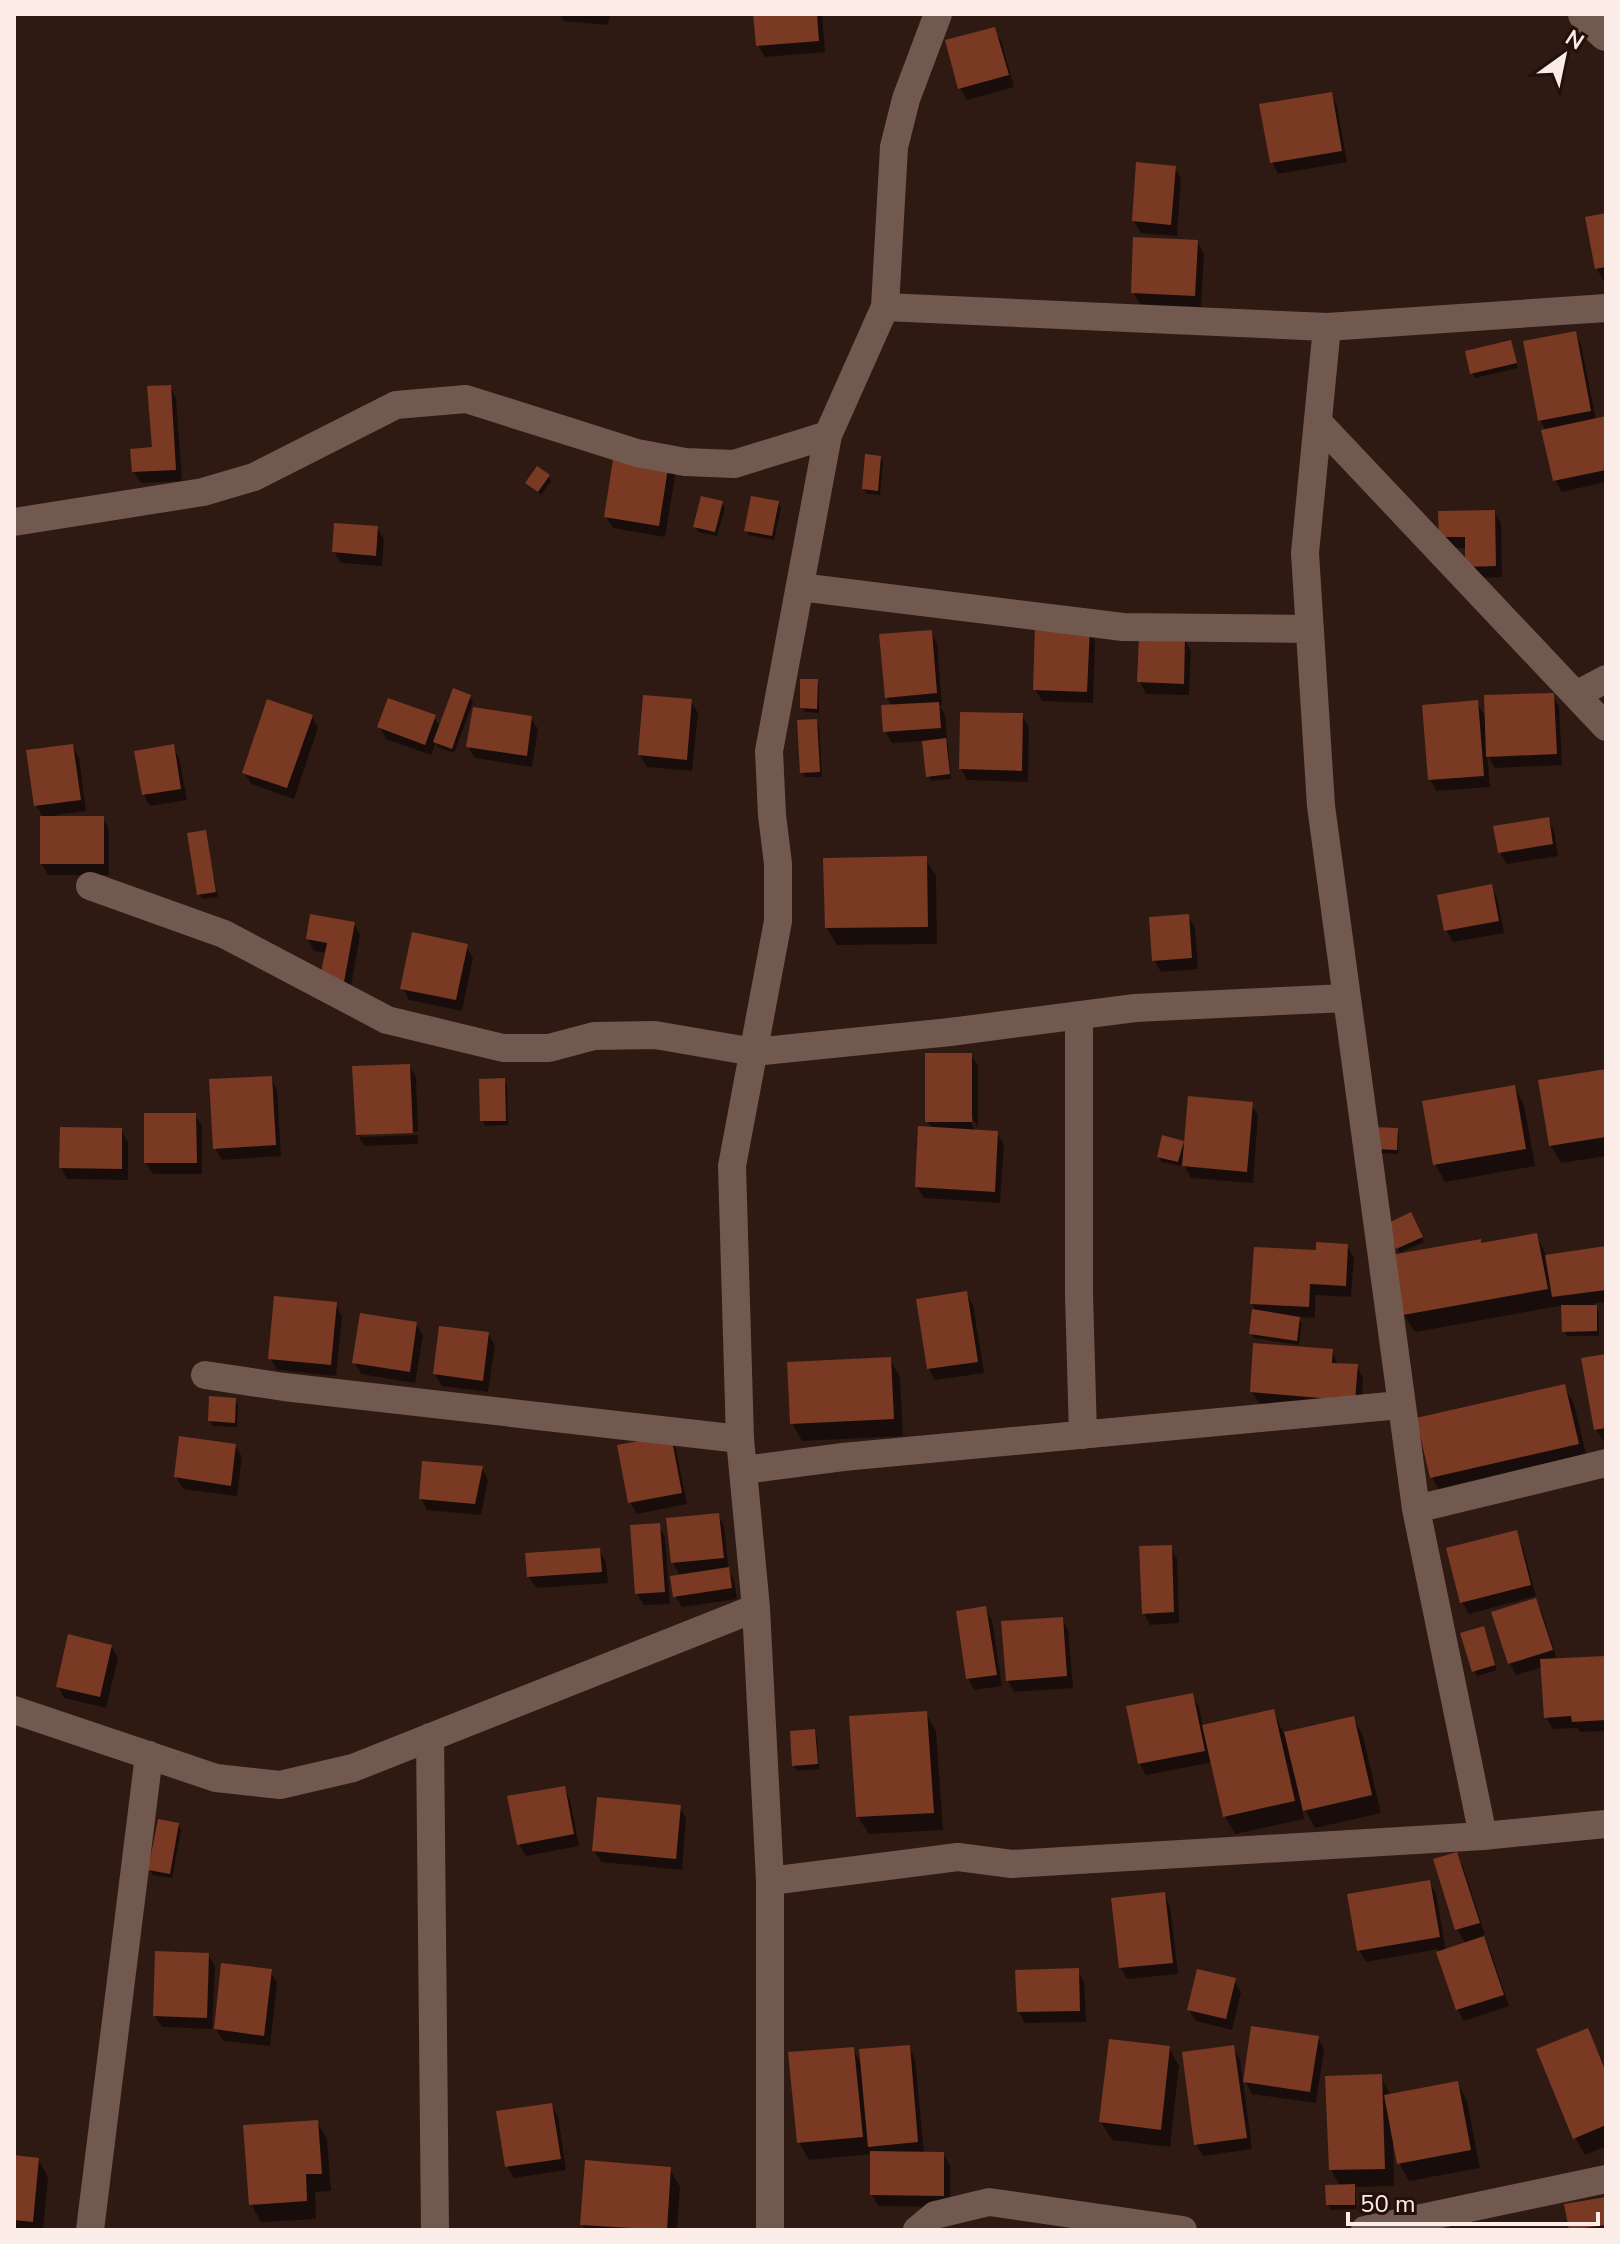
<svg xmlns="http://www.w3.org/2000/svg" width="1620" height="2244" viewBox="0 0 1620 2244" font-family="'Nunito Sans',sans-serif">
<rect width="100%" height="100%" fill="#2e1a13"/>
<path fill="#0007" d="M560,14H610L608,25L564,21Z
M755,14H822L825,52L765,57L758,45Z
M994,30L1001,41L1014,87L967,100L960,88Z
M1331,94L1337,106L1347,162L1278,174L1272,162Z
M1175,168L1181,179L1177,236L1141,233L1134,221Z
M1606,215V280H1603L1597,269Z
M1197,242L1204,254L1201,307L1140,304L1133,292Z
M1575,333L1581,345L1596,420L1606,418V482L1562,492L1555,480L1546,431L1540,420Z
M1510,343L1518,368L1475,378L1472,373Z
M170,387L176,398L182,481L141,483L134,472L154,449Z
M880,458L883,463L880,495L867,494L864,489Z
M668,464L675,476L665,537L613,528L606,517Z
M548,476L551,481L541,495L528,483Z
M722,503L725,508L717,536L698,532L695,526Z
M778,503L781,508L774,540L749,535L746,530Z
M1494,512L1501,523L1502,577L1474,578L1467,548H1448L1441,536Z
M377,528L384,539L382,566L341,563L334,552Z
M1089,629L1095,641L1093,703L1042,701L1035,689Z
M931,632L937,644L942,705H939L945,715L947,739H944L948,745L951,779L931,781L928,776L924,741L892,743L885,731L892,707L887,697Z
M1184,639L1191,651L1189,695L1146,694L1140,682Z
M816,681L819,686V713L805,712L802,707Z
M1552,695L1559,706L1562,765L1495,768L1487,754L1490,787L1436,791L1430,779L1477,702L1487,720Z
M470,697L473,702L454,753L438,747L436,742L431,755L386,739L380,727L434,717L441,728Z
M691,701L698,713L692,771L647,767L640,755Z
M1022,715L1029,727L1028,782L967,780L961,768Z
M312,716L318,728L294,799L251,784L244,772Z
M531,718L538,729L532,767L475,758L468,746Z
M816,721L819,726L822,777H805L802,772Z
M72,746L79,758L86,811L56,815L57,818H103L109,829V875H48L42,864V815L36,806Z
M173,746L179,758L187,800L150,806L144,795L136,753Z
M1548,819L1554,831L1558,856L1507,864L1500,853Z
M205,832L218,897L202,899L199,894Z
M925,858L936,876L937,944L837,945L826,927Z
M1491,886L1497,898L1504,933L1453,942L1446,930Z
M1188,916L1195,928L1198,969L1161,972L1154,960Z
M354,924L360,935L350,992L327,953L314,951L308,939Z
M466,946L473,958L462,1011L409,1000L403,988Z
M971,1055L978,1066V1127L969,1112L966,1114L976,1132L997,1133L1004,1145L1000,1203L924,1198L917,1187L932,1129L927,1121Z
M409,1066L416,1077L418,1131L361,1133V1137L418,1135V1144L364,1146L358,1134Z
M1606,1071V1156L1561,1163L1551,1146Z
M271,1078L277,1090L281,1156L222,1160L215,1148Z
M504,1080L507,1085L508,1125L485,1126L482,1120Z
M1514,1087L1524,1105L1535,1166L1445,1182L1435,1164Z
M1251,1104L1258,1115L1253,1183L1191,1178L1182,1161L1181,1166L1162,1162L1159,1157L1182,1142L1186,1149Z
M195,1115L202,1126V1174H153L146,1163Z
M121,1130L128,1142V1180L67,1179L61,1167Z
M1396,1130L1399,1135L1398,1154L1377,1153Z
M1410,1214L1424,1242L1400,1253L1386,1226Z
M1536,1235L1547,1256L1606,1248V1302L1594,1303L1599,1312V1336H1567L1564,1331V1308L1559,1306L1415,1332L1404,1315L1482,1245Z
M1347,1246L1354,1258L1351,1297L1315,1295V1318L1298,1317L1302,1324L1299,1345L1254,1338L1251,1333L1257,1312L1252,1304L1318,1253Z
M966,1294L973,1305L984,1373L935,1380L929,1369Z
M335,1304L342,1316L336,1376L277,1370L270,1358Z
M416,1324L423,1336L415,1383L361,1374L355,1363Z
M488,1334L495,1345L488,1392L442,1386L435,1374Z
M1332,1351L1338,1365L1357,1366L1363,1378L1361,1411L1259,1403L1252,1392Z
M1606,1356V1440L1603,1441L1596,1429Z
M890,1359L900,1377L903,1436L802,1441L792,1423Z
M1564,1387L1574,1404L1588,1462L1442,1495L1432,1478Z
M235,1400L238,1405L237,1427L213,1426L210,1421Z
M670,1438L676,1449L687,1504L637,1514L630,1502Z
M235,1445L242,1457L237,1496L183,1489L176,1477Z
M482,1468L488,1480L481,1515L427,1510L421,1498Z
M718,1515L724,1526L729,1572L734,1580L737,1599L682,1607L675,1596L680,1576L673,1563Z
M658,1525L665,1537L670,1604L644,1605L637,1594L632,1527Z
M1516,1532L1522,1544L1536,1596L1469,1614L1462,1602Z
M1170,1547L1177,1559L1179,1623L1150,1625L1144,1613Z
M599,1550L606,1562L608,1583L536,1588L529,1577Z
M1535,1601L1542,1612L1557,1660L1606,1658V1731L1580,1732L1578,1728L1553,1729L1546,1717L1543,1667L1516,1675L1510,1663Z
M985,1609L992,1620L1002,1686L974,1690L968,1678Z
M1062,1619L1068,1630L1073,1688L1014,1692L1008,1681Z
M1483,1628L1497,1670L1477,1676L1474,1671Z
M111,1646L118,1658L106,1708L64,1698L58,1686Z
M1192,1695L1199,1707L1203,1727L1273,1711L1284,1734L1353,1718L1363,1736L1381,1813L1315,1828L1301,1803L1304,1819L1235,1834L1225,1816L1213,1762L1146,1775L1140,1764Z
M926,1713L936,1731L943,1830L869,1834L858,1817Z
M814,1731L817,1736L819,1769L797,1771L794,1766Z
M564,1788L570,1800L579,1846L526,1856L519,1844Z
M680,1807L686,1818L682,1870L601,1862L594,1850Z
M178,1825L181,1830L172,1878L153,1875L150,1870Z
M1456,1855L1463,1866L1485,1935H1482L1490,1950L1509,2006L1464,2021L1457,2009L1438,1949L1366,1962L1359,1950L1429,1882L1436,1893L1446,1951L1466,1944L1457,1929L1436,1861Z
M1164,1894L1170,1906L1178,1974L1127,1979L1121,1968L1113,1900Z
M208,1955L215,1966L212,2029L162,2027L155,2016Z
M1077,1970L1084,1982L1086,2022L1025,2023L1019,2012Z
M270,1971L277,1982L270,2046L223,2041L216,2029Z
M1234,1980L1241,1992L1232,2030L1196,2021L1189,2010Z
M1587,2031L1606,2070V2146L1585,2155L1575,2138Z
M1318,2038L1324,2049L1316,2103L1252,2094L1246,2082Z
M909,2047L915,2059L924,2153L943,2154L950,2165V2207L878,2206L872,2195V2154L809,2160L799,2142L853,2049L862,2065Z
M1169,2048L1179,2066L1170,2147L1112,2140L1101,2122Z
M1233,2048L1240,2059L1252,2149L1203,2156L1196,2144Z
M1380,2076L1391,2096L1457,2083L1467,2101L1480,2168L1409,2181L1399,2163L1395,2143H1393L1394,2186L1355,2187L1357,2209L1331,2210L1328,2205L1340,2186L1331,2170Z
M551,2105L558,2116L566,2170L514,2178L507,2166Z
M317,2122L327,2139L331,2191L315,2192L316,2219L261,2222L251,2204Z
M14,2157L38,2159L48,2177L43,2230H14Z
M670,2169L680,2187L677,2230H586L582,2224Z
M1606,2199V2230H1571L1567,2205Z"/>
<path fill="#793923" d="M753,14H817L819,41L756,46Z
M995,27L1009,75L958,89L945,40Z
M1332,92L1342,151L1270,163L1259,104Z
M1136,162L1176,166L1171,225L1132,221Z
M1606,213V267L1595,269L1585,217Z
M1133,237L1198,240L1195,296L1131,293Z
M1576,331L1591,411L1538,421L1523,341Z
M1511,340L1517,363L1470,374L1465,351Z
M171,385L176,470L132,472L130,449L152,447L147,386Z
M1606,416V470L1553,481L1541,430Z
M614,453L669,462L659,526L604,517Z
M865,454L881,456L878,491L862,489Z
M537,466L550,475L538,492L525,483Z
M701,496L723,501L715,532L693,527Z
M751,496L779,501L772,536L744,531Z
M1495,510L1496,566L1465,567V537H1439L1438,511Z
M334,523L378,526L376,556L332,552Z
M1035,625L1090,627L1087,692L1033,690Z
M932,630L937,693L885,698L879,634Z
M1139,636L1185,637L1184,684L1137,682Z
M800,679H818L817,709L800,708Z
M453,688L471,695L452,749L433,742Z
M1554,693L1557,754L1486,757L1484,695Z
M643,695L692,699L687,760L638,755Z
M388,698L436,715L425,745L377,727Z
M267,699L313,715L287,788L242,773Z
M1478,700L1484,776L1428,780L1422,705Z
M939,702L941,728L883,732L881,705Z
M473,707L532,716L527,756L466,747Z
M960,712L1023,713L1022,771L959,769Z
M817,719L820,772L800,773L797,720Z
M946,738L950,774L926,777L922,741Z
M73,744L81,800L34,806L26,750Z
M174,744L181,789L142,795L134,751Z
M40,816H104V864H40Z
M1549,817L1553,844L1498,853L1493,826Z
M206,830L216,892L197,895L187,833Z
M927,856L928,927L825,928L823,858Z
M1492,884L1499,921L1444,931L1437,895Z
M310,914L355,922L344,982L320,977L327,943L306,939Z
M1189,914L1192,958L1152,961L1149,917Z
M412,932L468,944L456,1000L400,989Z
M925,1053H972V1122H925Z
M410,1064L413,1133L356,1135L352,1066Z
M1606,1069V1137L1549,1146L1538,1080Z
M272,1076L276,1145L213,1149L209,1079Z
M505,1078L506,1121H480L479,1079Z
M1515,1085L1526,1149L1433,1165L1422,1101Z
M1188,1096L1253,1102L1247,1172L1182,1166Z
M144,1113H196L197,1163H144Z
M918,1126L998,1131L995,1192L915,1187Z
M60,1127L122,1128V1169L59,1168Z
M1373,1127L1398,1128L1397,1150L1372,1149Z
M1162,1135L1184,1141L1178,1162L1157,1157Z
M1411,1212L1423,1237L1396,1249L1384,1225Z
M1537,1233L1548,1289L1403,1315L1391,1255L1481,1239V1243Z
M1316,1242L1348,1244L1346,1286L1310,1284L1309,1307L1250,1304L1254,1247L1316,1250Z
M1606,1246V1290L1552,1297L1545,1255Z
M967,1291L978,1362L927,1369L916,1299Z
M274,1296L337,1302L331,1365L268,1359Z
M1561,1305H1597V1331L1562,1332Z
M1252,1309L1300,1317L1297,1341L1249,1334Z
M360,1313L417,1322L410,1372L352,1363Z
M439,1326L489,1332L483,1381L433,1374Z
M1253,1343L1333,1349L1332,1363L1358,1364L1355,1401L1250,1392Z
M1606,1354V1428L1594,1430L1581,1358Z
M891,1357L894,1419L790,1424L787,1362Z
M1565,1384L1579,1444L1430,1478L1416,1418Z
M209,1396L236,1398L235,1423L208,1421Z
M671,1435L682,1493L628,1503L617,1445Z
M179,1436L236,1444L231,1486L174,1477Z
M422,1461L483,1466L475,1504L419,1499Z
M719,1513L724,1558L671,1563L666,1518Z
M660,1523L665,1592L635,1594L630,1525Z
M1517,1530L1531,1585L1460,1603L1446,1548Z
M1172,1545L1174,1612L1142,1614L1139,1546Z
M600,1548L602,1572L527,1577L525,1553Z
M729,1567L732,1588L673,1597L670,1576Z
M1536,1598L1553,1650L1508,1664L1491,1612Z
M986,1606L997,1675L966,1679L956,1611Z
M1063,1617L1067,1676L1006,1681L1001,1621Z
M1484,1626L1495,1665L1472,1672L1460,1633Z
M68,1634L112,1645L100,1697L56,1687Z
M1606,1656V1720L1572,1722L1571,1716L1544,1718L1540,1659Z
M1193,1693L1205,1751L1138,1764L1126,1706Z
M1274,1709L1295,1801L1223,1817L1202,1725Z
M927,1711L934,1813L856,1817L849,1716Z
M1354,1716L1372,1795L1303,1811L1284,1732Z
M815,1729L818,1764L792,1766L790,1731Z
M565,1786L574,1834L517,1845L507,1796Z
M597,1797L681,1805L676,1859L592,1851Z
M158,1819L179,1823L170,1874L148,1870Z
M1457,1852L1480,1923L1455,1930L1433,1859Z
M1430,1880L1440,1937L1357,1951L1347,1894Z
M1165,1892L1173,1963L1119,1968L1111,1898Z
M1484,1936L1504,1995L1456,2010L1436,1952Z
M155,1951L209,1953L207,2018L153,2016Z
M221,1963L272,1969L264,2036L214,2029Z
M1079,1968L1080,2011L1017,2012L1015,1970Z
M1197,1969L1236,1978L1226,2019L1187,2010Z
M1251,2026L1319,2036L1310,2092L1243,2082Z
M1588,2028L1606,2072V2125L1573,2139L1536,2049Z
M1109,2039L1170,2046L1161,2130L1099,2122Z
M910,2045L918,2142L868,2147L859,2049Z
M1234,2045L1247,2138L1194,2145L1182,2052Z
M854,2047L863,2137L797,2143L788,2052Z
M1382,2074L1385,2169L1329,2170L1325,2076Z
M1458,2081L1471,2150L1397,2164L1384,2095Z
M552,2103L561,2159L505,2167L496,2111Z
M318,2120L322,2174H306L307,2201L249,2205L243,2125Z
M870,2151L944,2152V2196L870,2195Z
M14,2155L39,2158L33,2222L14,2220Z
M585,2160L671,2167L667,2230L580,2225Z
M1355,2184V2205H1326L1325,2185Z
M1606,2197V2225L1569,2230L1564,2204Z"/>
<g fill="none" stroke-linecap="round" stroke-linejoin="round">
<path stroke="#715950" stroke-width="28" d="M885,307L1327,327L1606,308
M1327,327L1305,553L1321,806L1416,1509L1483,1836
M1318,422L1606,727
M14,522L203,492L254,477L396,405L466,399L637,453L685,462L734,464L828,435
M800,587L1123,627L1310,629
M1576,695L1606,679
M90,886L224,934L387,1020L503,1048H549L594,1036L655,1035L754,1052L950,1032L1135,1008L1346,998
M1079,1016V1294L1083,1435
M205,1375L284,1387L740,1439
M743,1470L843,1457L1400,1405
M1416,1509L1606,1463
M14,1710L216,1778L280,1785L353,1768L756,1608
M430,1737L435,2230
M770,1881L958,1857L1012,1864L1483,1836L1606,1824
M90,2230L149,1755
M770,2230V1881L756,1608L740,1439L732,1166L778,921V864L772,815L769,751L828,435L885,307L894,147L906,99L938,14
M917,2230L935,2215L989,2202L1183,2230
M1365,2230L1606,2179"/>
<path stroke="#715950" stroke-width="36" d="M1586,14L1606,33"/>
</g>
<rect width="1620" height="2244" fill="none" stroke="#fbece7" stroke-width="32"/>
<g transform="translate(1564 56) rotate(33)" stroke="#23100a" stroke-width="6" paint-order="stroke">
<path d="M0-6L14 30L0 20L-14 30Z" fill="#fbece7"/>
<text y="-12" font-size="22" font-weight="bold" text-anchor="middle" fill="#fbece7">N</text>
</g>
<path d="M1348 2212v12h250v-12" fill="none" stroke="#fbece7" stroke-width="4"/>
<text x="1360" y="2212" font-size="24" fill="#fbece7" stroke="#23100a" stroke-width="6" paint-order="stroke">50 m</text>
</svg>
